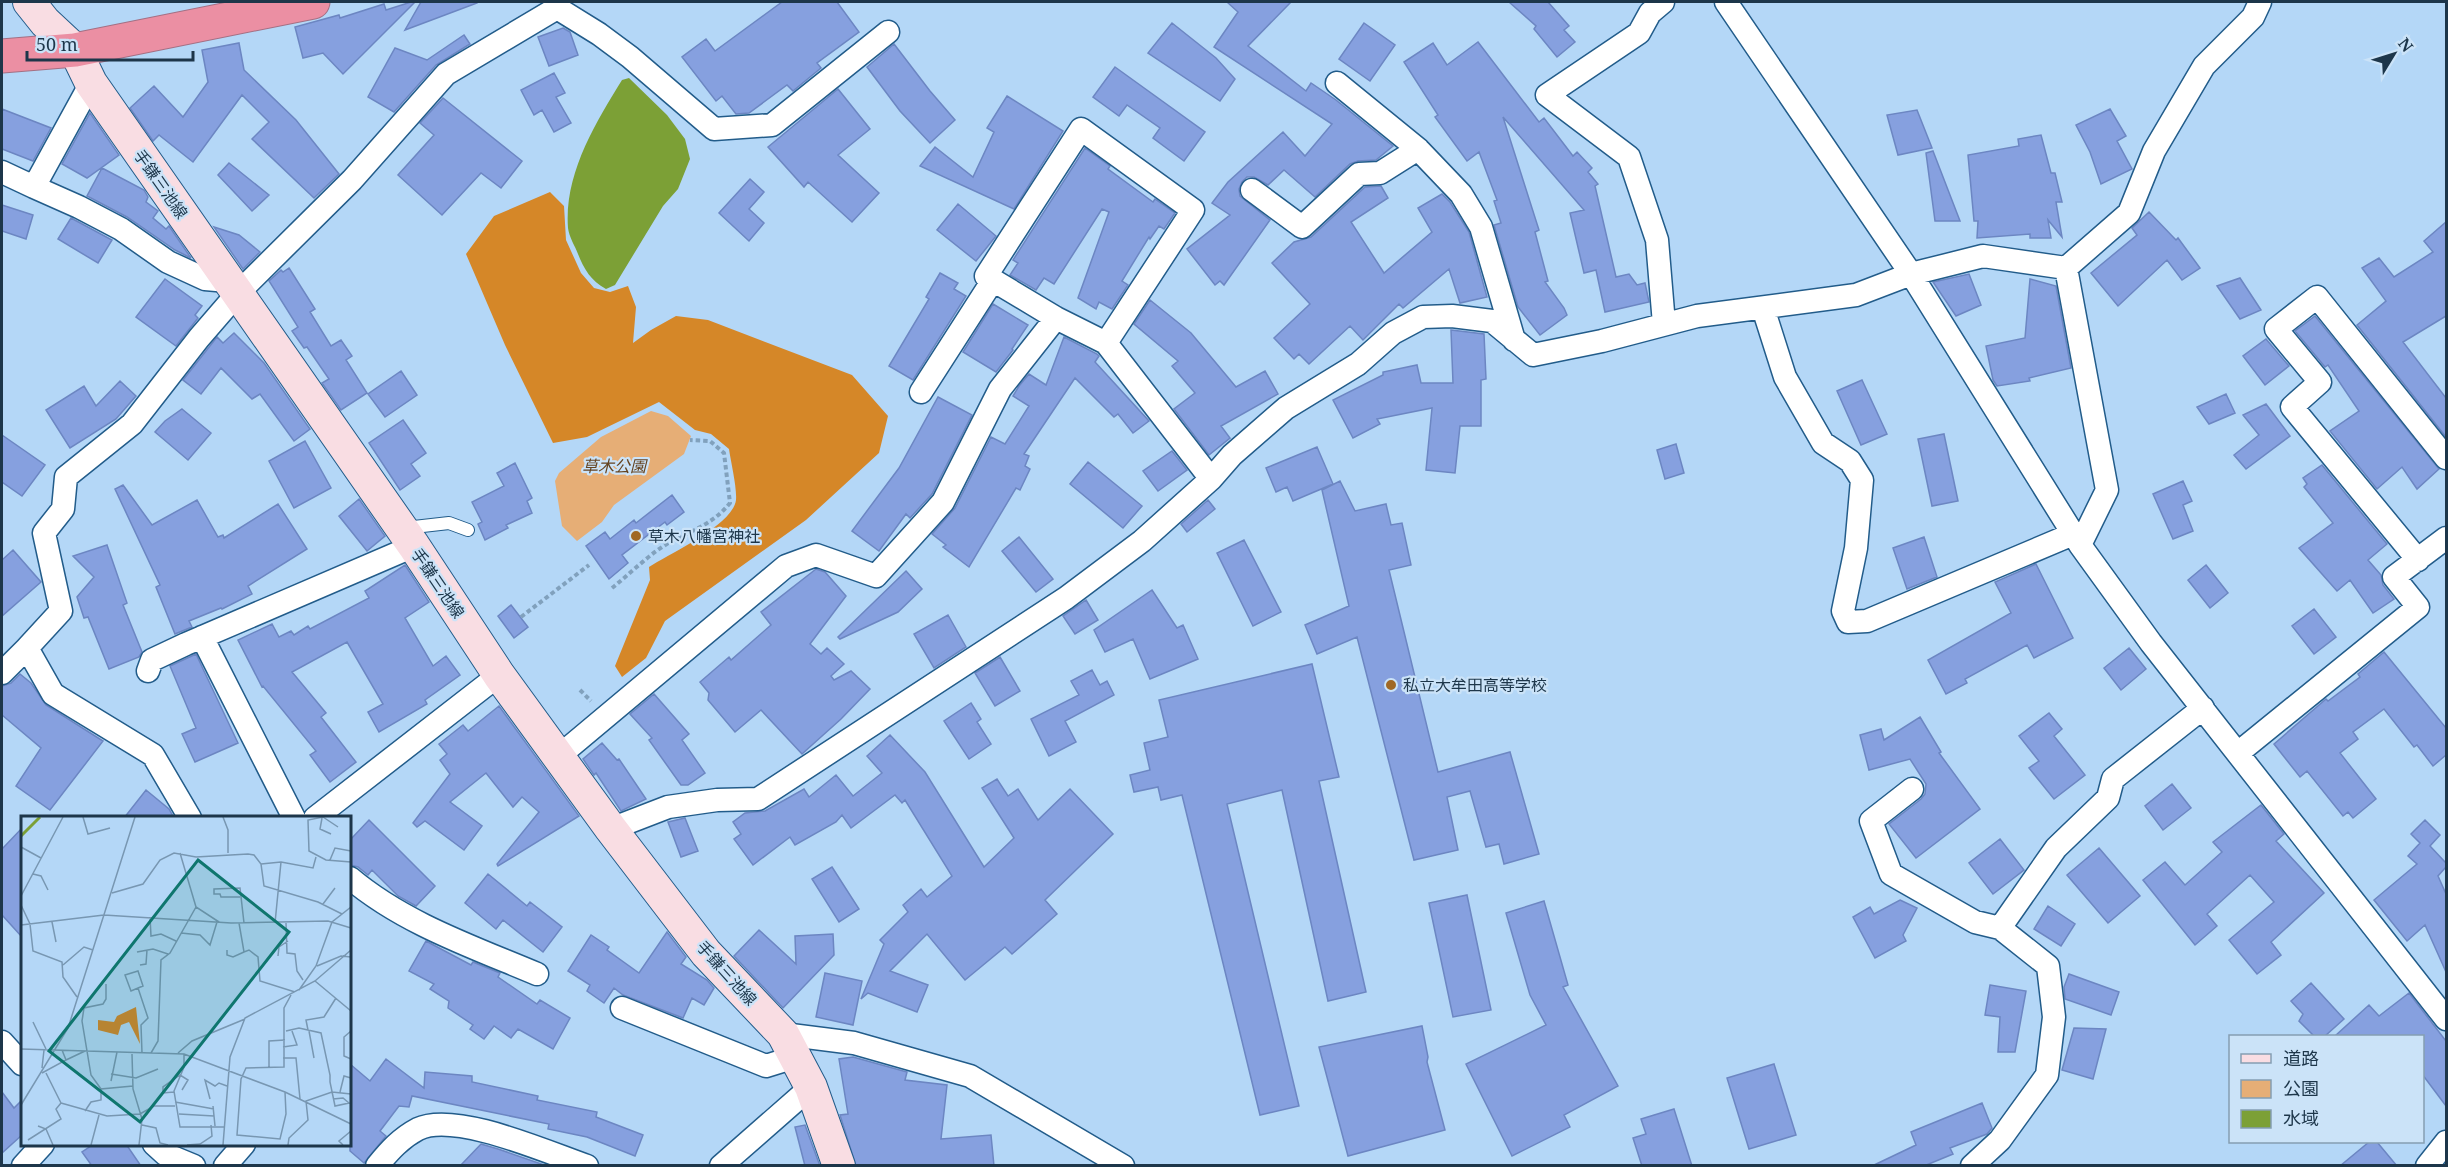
<svg xmlns="http://www.w3.org/2000/svg" width="2448" height="1167" viewBox="0 0 2448 1167" font-family="'Noto Serif','Noto Sans JP',serif">
<rect width="100%" height="100%" fill="#b4d7f7"/>
<path fill="#e6ae76" d="M651,411L668,416L691,436L684,454L614,505L602,522L577,541L562,526L555,481L559,473L601,437Z"/>
<path fill="#d58728" d="M550,192L564,206L566,240L581,273L594,288L610,292L628,286L636,307L633,343L651,330L676,316L708,320L852,375L888,416L879,453L806,520L665,621L646,658L622,677L615,666L650,580L649,567C669,554 733,525 736,500C737,487 731,463 729,449L711,434L695,430L659,402L587,437L553,443L505,345L466,254L494,216Z"/>
<path fill="#7ca036" d="M629,78L667,115L685,139L690,159L678,189L663,206L615,285L606,289C591,281 584,269 578,254C575,246 569,237 568,228C564,174 595,124 622,80Z"/>
<path fill="#86a0df" stroke="#6c86c2" stroke-width="1.5" d="M411,2H415L343,74L323,53L303,58L295,27L339,15L340,18L384,4L386,10Z
M421,2H477V3L405,30Z
M782,2H837L859,32L817,63L821,68L793,91L787,85L749,113L736,114L722,96L716,101L682,57L706,39L715,51Z
M1227,2H1291L1248,46L1306,91L1311,83L1336,100L1393,146L1376,160L1358,161L1350,164L1315,197L1284,170L1268,185L1254,177H1247L1242,182L1239,189L1240,196L1270,220L1224,285L1220,281L1215,285L1187,249L1230,215L1212,203L1228,182L1283,132L1305,156L1332,124L1214,47L1238,12Z
M1509,2H1548L1569,26L1564,30L1575,42L1557,57L1534,29L1536,26Z
M1172,23L1216,58L1235,79L1220,101L1148,53Z
M1364,23L1395,45L1370,81L1339,59Z
M563,28L570,32L578,55L549,66L538,37Z
M464,35L470,44L436,65L394,112L368,97L395,48L427,60Z
M1478,42L1539,122L1544,118L1573,156L1577,152L1592,168L1588,172L1598,184L1595,186L1616,277L1629,274L1637,285L1645,283L1649,302L1605,312L1596,270L1584,273L1570,213L1584,210L1503,117L1539,230L1535,232L1548,281L1545,282L1564,308L1567,315L1540,335L1518,307L1494,225L1501,223L1494,201L1497,200L1479,152L1467,161L1435,117L1438,115L1404,62L1433,43L1447,65Z
M239,43L244,70L296,120L339,174L314,198L252,139L269,122L242,95L193,162L159,135L153,141L130,108L154,86L183,117L208,82L202,50Z
M894,44L930,91L955,120L930,143L900,111L867,67Z
M1115,67L1205,132L1184,161L1153,138L1160,128L1127,105L1119,116L1093,97Z
M554,73L565,93L556,97L571,123L554,132L542,110L534,115L521,90Z
M838,89L870,129L838,155L879,193L852,222L808,182L804,187L768,147Z
M1007,96L1063,131L1014,209L920,166L935,147L973,177L994,132L987,128Z
M443,98L522,161L501,188L481,173L442,215L398,175L434,135L420,123Z
M2,109L51,128L33,161L2,149Z
M2110,109L2126,136L2117,141L2132,169L2101,184L2090,152L2076,125Z
M1917,110L1932,148L1898,155L1887,115Z
M90,113L119,155L87,178L62,164Z
M2041,135L2051,173H2055L2062,202H2056L2062,237L2048,220L2051,238H2030V234L1977,238L1978,221H1974L1968,155L2019,146L2018,139Z
M1085,148L1110,166L1108,169L1153,202L1155,199L1175,213L1164,229L1159,226L1150,239L1149,237L1122,281L1128,285L1112,309L1099,302L1096,309L1078,298L1109,212L1102,209L1054,284L1044,278L1036,290L1010,275L1018,263L1013,260Z
M1933,151L1960,221H1935L1926,153Z
M229,163L269,195L252,211L218,175Z
M102,168L144,190L148,197L146,202L158,211L153,218L166,229L169,226L191,258L175,250L127,217L87,196Z
M750,179L764,192L749,209L764,223L749,241L719,213Z
M1381,186L1388,198L1351,222L1384,273L1432,232L1418,208L1442,194L1450,202L1469,232L1487,297L1460,303L1449,269L1403,308L1399,304L1363,340L1350,326L1309,364L1299,354L1294,359L1274,338L1310,304L1272,263L1294,242L1311,237L1365,187Z
M958,204L996,236L976,261L937,230Z
M2,205L33,215L26,239L2,231Z
M2149,212L2176,240L2178,238L2200,268L2182,280L2167,260L2118,306L2091,273L2137,235L2132,228Z
M71,218L112,240L98,263L58,239Z
M2446,222V316L2403,342L2446,398V437L2357,325L2386,301L2362,268L2379,258L2394,277L2433,252L2424,241Z
M214,227L239,235L260,252L243,269Z
M289,268L315,309L310,312L331,346L341,340L352,356L346,360L367,393L341,410L322,383L329,379L307,347L304,348L292,331L298,327L269,281L281,270L283,272Z
M940,273L958,283L954,289L966,296L913,380L889,366L929,299L926,297Z
M1969,274L1981,305L1956,316L1933,282Z
M2240,278L2261,310L2240,319L2217,286Z
M165,279L202,306L195,315L198,318L176,346L136,317Z
M2030,279L2056,286L2071,368L2029,378L2030,381L1997,386L1993,380L1986,346L2025,338Z
M1150,300L1191,333L1236,387L1265,371L1278,394L1221,426L1230,438L1209,455L1174,409L1195,393L1172,366L1178,361L1134,324Z
M993,304L1028,325L1012,349L1013,350L996,372L963,352Z
M2315,316L2439,469L2417,489L2402,467L2377,489L2330,431L2359,411L2328,365L2325,367L2295,331Z
M1451,330L1484,334L1486,379L1481,380V426H1460L1455,473L1426,470L1432,408L1377,419L1380,424L1353,438L1333,400L1383,375V372L1417,365L1421,383H1453Z
M234,333L264,363L310,429L294,441L260,394L252,399L221,368L201,394L183,380L217,337L223,343Z
M1064,337L1097,354L1099,356L1095,362L1149,421L1133,433L1118,414L1114,417L1075,378L1024,454L1029,456L1025,466L1030,469L1020,490L1016,488L969,567L943,547L946,545L932,534L955,508L991,437L1005,444L1029,406L1013,396L1019,386L1029,374L1046,385Z
M2266,339L2289,366L2265,385L2243,356Z
M401,371L417,395L385,417L368,394Z
M1862,380L1887,434L1861,445L1837,391Z
M120,381L136,396L116,419L70,448L46,410L84,386L96,406Z
M2226,394L2235,413L2209,424L2197,407Z
M938,397L972,415L932,494L910,518L906,514L879,551L852,531L899,468Z
M2266,404L2290,436L2246,469L2234,455L2259,435L2243,415Z
M182,409L211,433L188,460L155,432L165,421Z
M403,420L426,453L411,464L420,476L400,490L369,443Z
M1944,434L1958,501L1932,506L1918,439Z
M2,435L45,465L22,496L2,482Z
M305,441L331,488L294,508L269,461Z
M1676,444L1684,473L1665,479L1657,450Z
M1317,447L1333,484L1293,501L1287,487L1276,492L1266,468Z
M1172,451L1187,470L1158,491L1143,471Z
M1088,462L1142,506L1123,528L1070,484Z
M515,463L532,498L527,501L532,513L506,525L508,528L485,540L478,524L482,522L472,502L504,486L497,473Z
M2322,465L2387,544L2368,560L2381,575L2383,585L2394,599L2373,613L2350,580L2337,591L2299,548L2333,523L2304,487L2307,484L2303,478Z
M1340,481L1355,511L1386,504L1391,525L1402,523L1411,565L1389,570L1438,772L1510,752L1539,854L1504,864L1499,844L1486,847L1470,791L1447,797L1458,850L1414,860L1357,637L1317,654L1305,625L1349,606L1322,490Z
M2183,481L2192,501L2183,505L2193,531L2173,539L2153,494Z
M123,485L152,525L197,500L218,537L223,535L224,538L278,504L307,549L248,586L252,594L222,609L221,608L189,621L192,627L175,634L156,587L160,585L115,489Z
M672,495L684,512L667,525L665,522L622,555L628,563L609,579L586,546L605,532L610,539L634,520L636,523Z
M359,499L385,536L367,551L339,516Z
M1208,500L1215,509L1187,532L1181,524Z
M1019,537L1053,579L1036,592L1002,551Z
M1924,537L1937,577L1907,589L1893,548Z
M1244,540L1281,612L1253,626L1217,553Z
M107,545L127,603L123,605L142,652L139,657L109,669L88,617L84,618L77,597L94,577L73,556Z
M13,550L41,582L2,616V560Z
M2036,564L2073,638L2034,658L2027,645L1965,679L1967,683L1946,694L1928,660L2011,613L1995,582Z
M405,565L429,602L405,618L433,666L446,656L460,675L425,700L427,704L379,732L368,712L383,704L347,642L292,672L326,713L321,717L356,762L330,782L310,755L316,751L263,686L262,687L238,640L272,624L279,637L291,631L294,635L308,626L310,629L369,598L365,591Z
M2206,565L2228,593L2210,608L2188,580Z
M816,569L825,572L846,596L810,644L821,654L827,648L844,664L831,676L834,680L851,671L870,689L841,719L802,754L761,710L735,732L708,700L709,693L700,682L729,657L731,660L771,625L761,612Z
M906,571L922,589L898,612L840,639L838,637Z
M1152,590L1177,628L1183,625L1198,659L1150,679L1133,639L1105,652L1094,630Z
M1086,600L1098,620L1075,634L1063,616Z
M511,605L528,627L514,638L498,616Z
M2314,609L2336,637L2314,654L2292,626Z
M948,615L966,647L934,668L914,634Z
M2129,648L2146,669L2121,690L2104,668Z
M2384,652L2446,728V755L2433,766L2417,745L2414,747L2384,709L2353,732L2358,739L2340,753L2376,799L2353,818L2348,812L2343,816L2307,771L2300,777L2274,744L2326,699L2328,701L2360,677L2358,674Z
M196,654L238,743L195,762L182,734L196,728L170,666Z
M1000,657L1020,691L995,706L975,673Z
M1312,664L1339,777L1319,781L1366,992L1328,1001L1282,790L1227,804L1299,1106L1260,1115L1182,795L1161,800L1158,787L1134,792L1130,775L1150,770L1144,743L1168,737L1159,700Z
M1092,670L1100,685L1107,681L1114,695L1065,721L1076,742L1049,756L1031,719L1079,695L1071,681Z
M20,674L31,683L46,705L103,741L50,810L16,786L41,748L2,715V686L11,683Z
M654,694L689,734L682,740L705,773L688,785H681L649,740L652,738L630,714Z
M971,703L981,719L977,722L991,744L969,759L944,721Z
M499,706L579,816L498,866L497,864L539,812L522,797L513,807L486,773L450,802L482,826L464,850L425,821L417,827L413,823L450,774L440,760L447,754L439,744L463,725L468,731Z
M2049,713L2062,729L2054,736L2085,775L2054,799L2029,768L2039,761L2019,736Z
M1920,717L1941,752L1939,753L1980,809L1916,858L1889,824L1921,799L1925,794L1926,784L1910,759L1869,770L1860,735L1881,729L1884,740Z
M890,735L925,772L984,867L1014,838L982,788L997,779L1008,796L1018,789L1038,820L1070,789L1113,834L1045,900L1057,914L1012,954L1005,947L965,980L927,934L890,971L928,985L917,1012L868,993L861,999L884,944L880,940L908,912L903,905L921,889L927,897L952,876L905,800L902,803L895,795L851,828L842,815L836,822L795,845L790,837L753,865L734,839L741,834L733,822L745,813L765,811L804,789L809,797L836,775L853,796L882,773L867,756Z
M602,743L617,760L619,759L646,799L621,811L596,773L594,775L583,759Z
M2172,784L2191,808L2163,830L2145,806Z
M146,790L169,809L174,818H124Z
M2261,805L2284,834L2276,841L2324,893L2271,942L2281,955L2257,974L2229,940L2274,902L2250,875L2207,914L2217,926L2195,945L2143,880L2165,862L2185,885L2222,852L2213,842Z
M685,818L698,851L681,857L668,822Z
M369,820L435,886L416,906L398,896L372,870L368,875L358,867L350,865V840Z
M2425,820L2440,835L2430,846L2446,863V867L2438,876L2446,894V972L2425,925L2407,941L2374,900L2417,864L2408,856L2420,843L2411,834Z
M22,828V937L2,915V849Z
M2000,839L2024,870L1993,894L1969,863Z
M2099,848L2140,896L2108,923L2067,875Z
M832,867L859,909L839,922L812,879Z
M488,874L527,906L530,902L562,927L543,952L503,920L496,929L465,903Z
M1467,895L1491,1010L1453,1017L1429,903Z
M1900,900L1917,908L1903,935L1906,941L1875,958L1853,917L1870,907L1874,914Z
M1544,901L1568,985L1563,987L1618,1086L1564,1115L1570,1127L1512,1156L1466,1064L1546,1025L1530,995L1506,913Z
M2048,906L2075,924L2061,946L2034,929Z
M759,930L796,964L795,936L833,934L834,955L783,1008L734,956Z
M667,932L686,957L681,964L707,980L714,988L704,1005L692,998L683,1018L623,995L614,988L604,1003L587,991L590,985L568,971L591,935L609,947L607,950L639,973Z
M426,941L471,965L473,962L500,973L498,977L537,1004L540,1000L570,1018L553,1049L518,1029L511,1038L494,1026L484,1039L470,1029L473,1025L448,1008L449,1001L430,989L434,984L409,971Z
M825,973L862,981L853,1025L816,1017Z
M2069,974L2119,992L2111,1015L2065,999L2064,987Z
M2311,983L2344,1019L2325,1036H2314L2299,1021L2303,1014L2291,1001Z
M1990,985L2026,991L2015,1052H1998L2000,1017L1985,1015Z
M2409,993L2446,1041V1106L2422,1074V1036H2335L2369,1005L2379,1016Z
M1422,1026L1428,1057L1427,1062L1445,1130L1348,1156L1319,1047Z
M2074,1028L2106,1029L2093,1079L2062,1070Z
M853,1057L907,1072L905,1080L947,1085L941,1139L991,1135L994,1166H856L840,1115L848,1114L839,1059Z
M386,1059L424,1088L425,1072L472,1076V1082L538,1096L537,1100L597,1112L596,1117L643,1135L635,1156L587,1137L548,1129L549,1124L412,1096L409,1107L399,1106L380,1131L386,1136L364,1163L350,1151V1064L370,1081Z
M1774,1064L1796,1135L1749,1149L1727,1078Z
M2,1092L14,1108L22,1100V1135L2,1153Z
M1982,1103L1992,1128L1987,1134L1950,1148L1953,1154L1924,1166H1872L1916,1145L1911,1132Z
M1674,1109L1692,1166H1642L1633,1138L1646,1134L1641,1119Z
M805,1125L820,1166H805L795,1127Z
M2369,1142H2377L2397,1166H2340Z
M94,1144H126L141,1166H92L82,1152Z
M481,1144L498,1149L547,1166H460Z"/>
<g fill="none" stroke-linecap="round" stroke-linejoin="round">
<defs>
<path id="lane" d="M405,528L449,523L468,530"/>
<path id="street" d="M1663,2L1650,13L1639,33L1547,95L1629,157L1657,240L1664,324
M1726,2L1911,274L2080,545L2151,643L2446,1019
M1337,83L1418,149L1461,194L1481,227L1514,340
M1081,129L1193,210L1106,343L1056,318L986,276Z
M2,172L34,187L91,83
M34,187L79,207L121,229L168,262L205,279L228,281
M1252,190L1302,227L1359,174L1380,173L1418,149
M1763,308L1785,377L1823,443L1850,461L1862,480L1856,548L1843,611L1848,622L1867,621L2073,534
M1106,343L1211,479
M921,392L993,280
M2080,545L2107,490L2066,268L2129,213L2154,151L2204,66L2253,17L2260,2
M2418,560L2292,407L2320,382L2276,329L2317,297L2446,458
M202,637L294,818
M27,648L61,611L44,533L63,509L66,477L132,424L199,338L237,294L352,180L446,74L557,8L599,34L630,57L714,129L772,125L888,32
M148,671L152,660L186,644L414,546
M2,673L27,648L53,694L153,755L190,818
M2238,753L2418,607L2394,577L2446,538
M559,756L786,566L816,555L876,576L943,502L1000,389L1056,318
M1912,789L1871,821L1891,874L1975,922L2000,928
M315,818L499,675
M611,829L668,807L717,800L758,799L1066,598L1142,541L1211,479L1232,455L1286,408L1358,364L1393,333L1423,317L1452,316L1492,321L1533,355L1602,341L1697,316L1856,295L1911,274L1983,256L2066,268
M350,878C403,923 473,947 537,974
M622,1008L766,1066L795,1057
M783,1034L854,1043L970,1076L1123,1166
M2,1042L22,1064
M154,1144L165,1154L194,1166
M23,1166L43,1144
M225,1166L244,1144
M377,1166C390,1150 401,1138 418,1129C455,1111 549,1153 587,1166
M721,1166L811,1087
M1972,1166L2000,1140L2047,1075L2054,1017L2048,966L2000,928L2056,848L2108,798L2113,779L2203,708
M2427,1166L2446,1142"/>
<path id="secondary" d="M29,2L45,22L75,50L91,83L414,546L499,675L611,829L706,953L783,1034L811,1087L839,1166"/>
<path id="highway" d="M2,56L75,50L313,2"/>
</defs>
<use href="#lane" stroke="#225c8a" stroke-width="14"/>
<use href="#street" stroke="#225c8a" stroke-width="25"/>
<use href="#secondary" stroke="#225c8a" stroke-width="34"/>
<use href="#highway" stroke="#a37084" stroke-width="35"/>
<path stroke="#81a1bd" stroke-width="4" stroke-dasharray="4.5 3" stroke-linecap="butt" d="M612,588C631,573 650,553 672,541C694,530 714,523 730,503L724,453L710,441L690,440
M521,617L589,565
M580,690L591,701"/>
<use href="#lane" stroke="#fff" stroke-width="12"/>
<use href="#street" stroke="#fff" stroke-width="22"/>
<use href="#secondary" stroke="#f9dde3" stroke-width="32"/>
<use href="#highway" stroke="#eb8fa3" stroke-width="33"/>
</g>
<g fill="#a06825" stroke="#cbe3f8" stroke-width="2">
<circle cx="636" cy="536" r="6"/>
<circle cx="1391" cy="685" r="6"/>
</g>
<g text-anchor="middle" stroke-width="4.5" stroke-linejoin="round" paint-order="stroke">
<g font-size="16" fill="#1d364a" stroke="#cbe3f8">
<text transform="translate(161 184) rotate(55)" y="6">手鎌三池線</text>
<text transform="translate(438 583) rotate(56)" y="6">手鎌三池線</text>
<text transform="translate(727 973) rotate(48)" y="6">手鎌三池線</text>
</g>
<g font-size="16" font-style="italic" fill="#654421" stroke="#cbe3f8">
<text x="614" y="472">草木公園</text>
</g>
<g font-size="16" fill="#1d364a" stroke="#cbe3f8" text-anchor="start">
<text x="648" y="542">草木八幡宮神社</text>
<text x="1403" y="691">私立大牟田高等学校</text>
</g>
</g>
<g transform="translate(21 816)">
<rect width="330" height="330" fill="#b4d7f7"/>
<path d="M115,191L119,228L108,206L100,209L97,219L77,214V204L93,206L96,200Z" fill="#d58728"/>
<path fill="none" stroke="#7ca036" stroke-width="3" d="M0,20L19,1"/>
<path fill="none" stroke="#7897b2" stroke-width="1.5" d="M62,1L67,18L89,12M202,1L207,14V37M302,1L287,4L288,35L305,44L330,46M302,1L317,11M301,2L299,13L310,18M0,31L20,42M159,37L175,91L198,106M309,44L314,32L330,35M240,48L260,46L292,52L295,41M12,58L20,60L27,74M91,77L122,68L139,44L153,37L175,41L227,38L233,39L240,48L243,70L297,86L321,98M0,80L42,1M219,81H200L199,78H193V73L219,72L223,107M302,88L314,72M0,89L9,108M83,99L210,107L307,105L330,112M129,101L130,120L140,118L155,125M31,106L35,126M218,107L223,136L228,134L237,141L239,165L274,176M254,107L260,46M265,107L266,137L274,138L276,155L282,164M9,108L12,135L41,146L42,161L56,181M0,109L83,99M160,117L179,119L189,129L196,106M206,134V139L212,141L223,136M116,136L132,133L147,138M257,140L258,131L267,125M42,149L63,131L72,134M119,149L125,148L126,134M296,150L320,140L330,141M294,165L330,195M117,172L110,175L104,159L117,155L122,170L117,172L127,202L120,209L121,237M278,174L295,150L311,106L330,91M12,206L25,233M287,214L285,204L303,201L315,182M265,215L278,212L300,217L309,259V266L314,290L328,287L322,282L312,283M288,215L293,242M330,215L323,221V240L330,243M262,231L276,229L271,215M0,233L163,238L264,276L330,308M130,237L137,225L140,144L149,137L175,91M157,237L171,225L224,203M111,238L112,273L121,303L118,329M163,238V251L153,275L159,311H203M262,242H275L279,283M45,244L64,235M248,251V225L264,224M21,252L23,234M21,257L45,244L41,234M25,257L40,287M90,258L115,262L137,253M90,265L96,236M80,273L70,259L61,205L63,192L82,188L85,183V168M153,276L142,277V271L159,259L167,264L161,274M264,276L265,298L259,323L216,319L220,263L225,252L263,251V192L270,179M319,276L323,260L330,262M189,283L184,264L194,270L198,267L206,270M154,286L193,293M40,287L86,300L119,298L133,290H154M0,289L47,212L114,1M192,290L194,310M64,295L70,286L80,284V273L112,270M158,298L193,300M121,309L135,312L139,327L147,329M17,310L25,313L32,329M7,324L40,303L35,293L40,287M70,329L78,299M166,329L179,328L191,320L190,309M202,329L209,241L224,202L294,165L330,134M267,329L268,322L287,304L285,285L311,276L330,278M322,329L318,325L330,315"/>
<path fill="#0f766e" fill-opacity="0.15" stroke="#0f766e" stroke-width="3" d="M177,44L268,116L119,306L28,235Z"/>
<rect width="330" height="330" fill="none" stroke="#1d364a" stroke-width="3"/>
</g>
<rect width="2448" height="1167" fill="none" stroke="#1d364a" stroke-width="6"/>
<rect x="2229" y="1035" width="195" height="108" fill="#cbe3f8" stroke="#859eb2" stroke-width="1.5"/>
<rect x="2241" y="1054" width="30" height="9" fill="#f9dde3" stroke="#859eb2" stroke-width="1.5"/>
<text x="2283" y="1065" font-size="18" fill="#1d364a">道路</text>
<rect x="2241" y="1080" width="30" height="18" fill="#e6ae76" stroke="#859eb2" stroke-width="1.5"/>
<text x="2283" y="1095" font-size="18" fill="#1d364a">公園</text>
<rect x="2241" y="1110" width="30" height="18" fill="#7ca036" stroke="#859eb2" stroke-width="1.5"/>
<text x="2283" y="1125" font-size="18" fill="#1d364a">水域</text>
<g transform="translate(2394 54) rotate(52)" stroke="#cbe3f8" stroke-width="4.5" paint-order="stroke">
<path d="M0-4.5L10 22L0 15L-10 22Z" fill="#1d364a"/>
<text y="-9" font-size="16" font-weight="bold" text-anchor="middle" fill="#1d364a">N</text>
</g>
<path d="M27 51v9h166v-9" fill="none" stroke="#1d364a" stroke-width="3"/>
<text x="36" y="51" font-size="18" fill="#1d364a" stroke="#cbe3f8" stroke-width="4.5" paint-order="stroke">50 m</text>
</svg>
